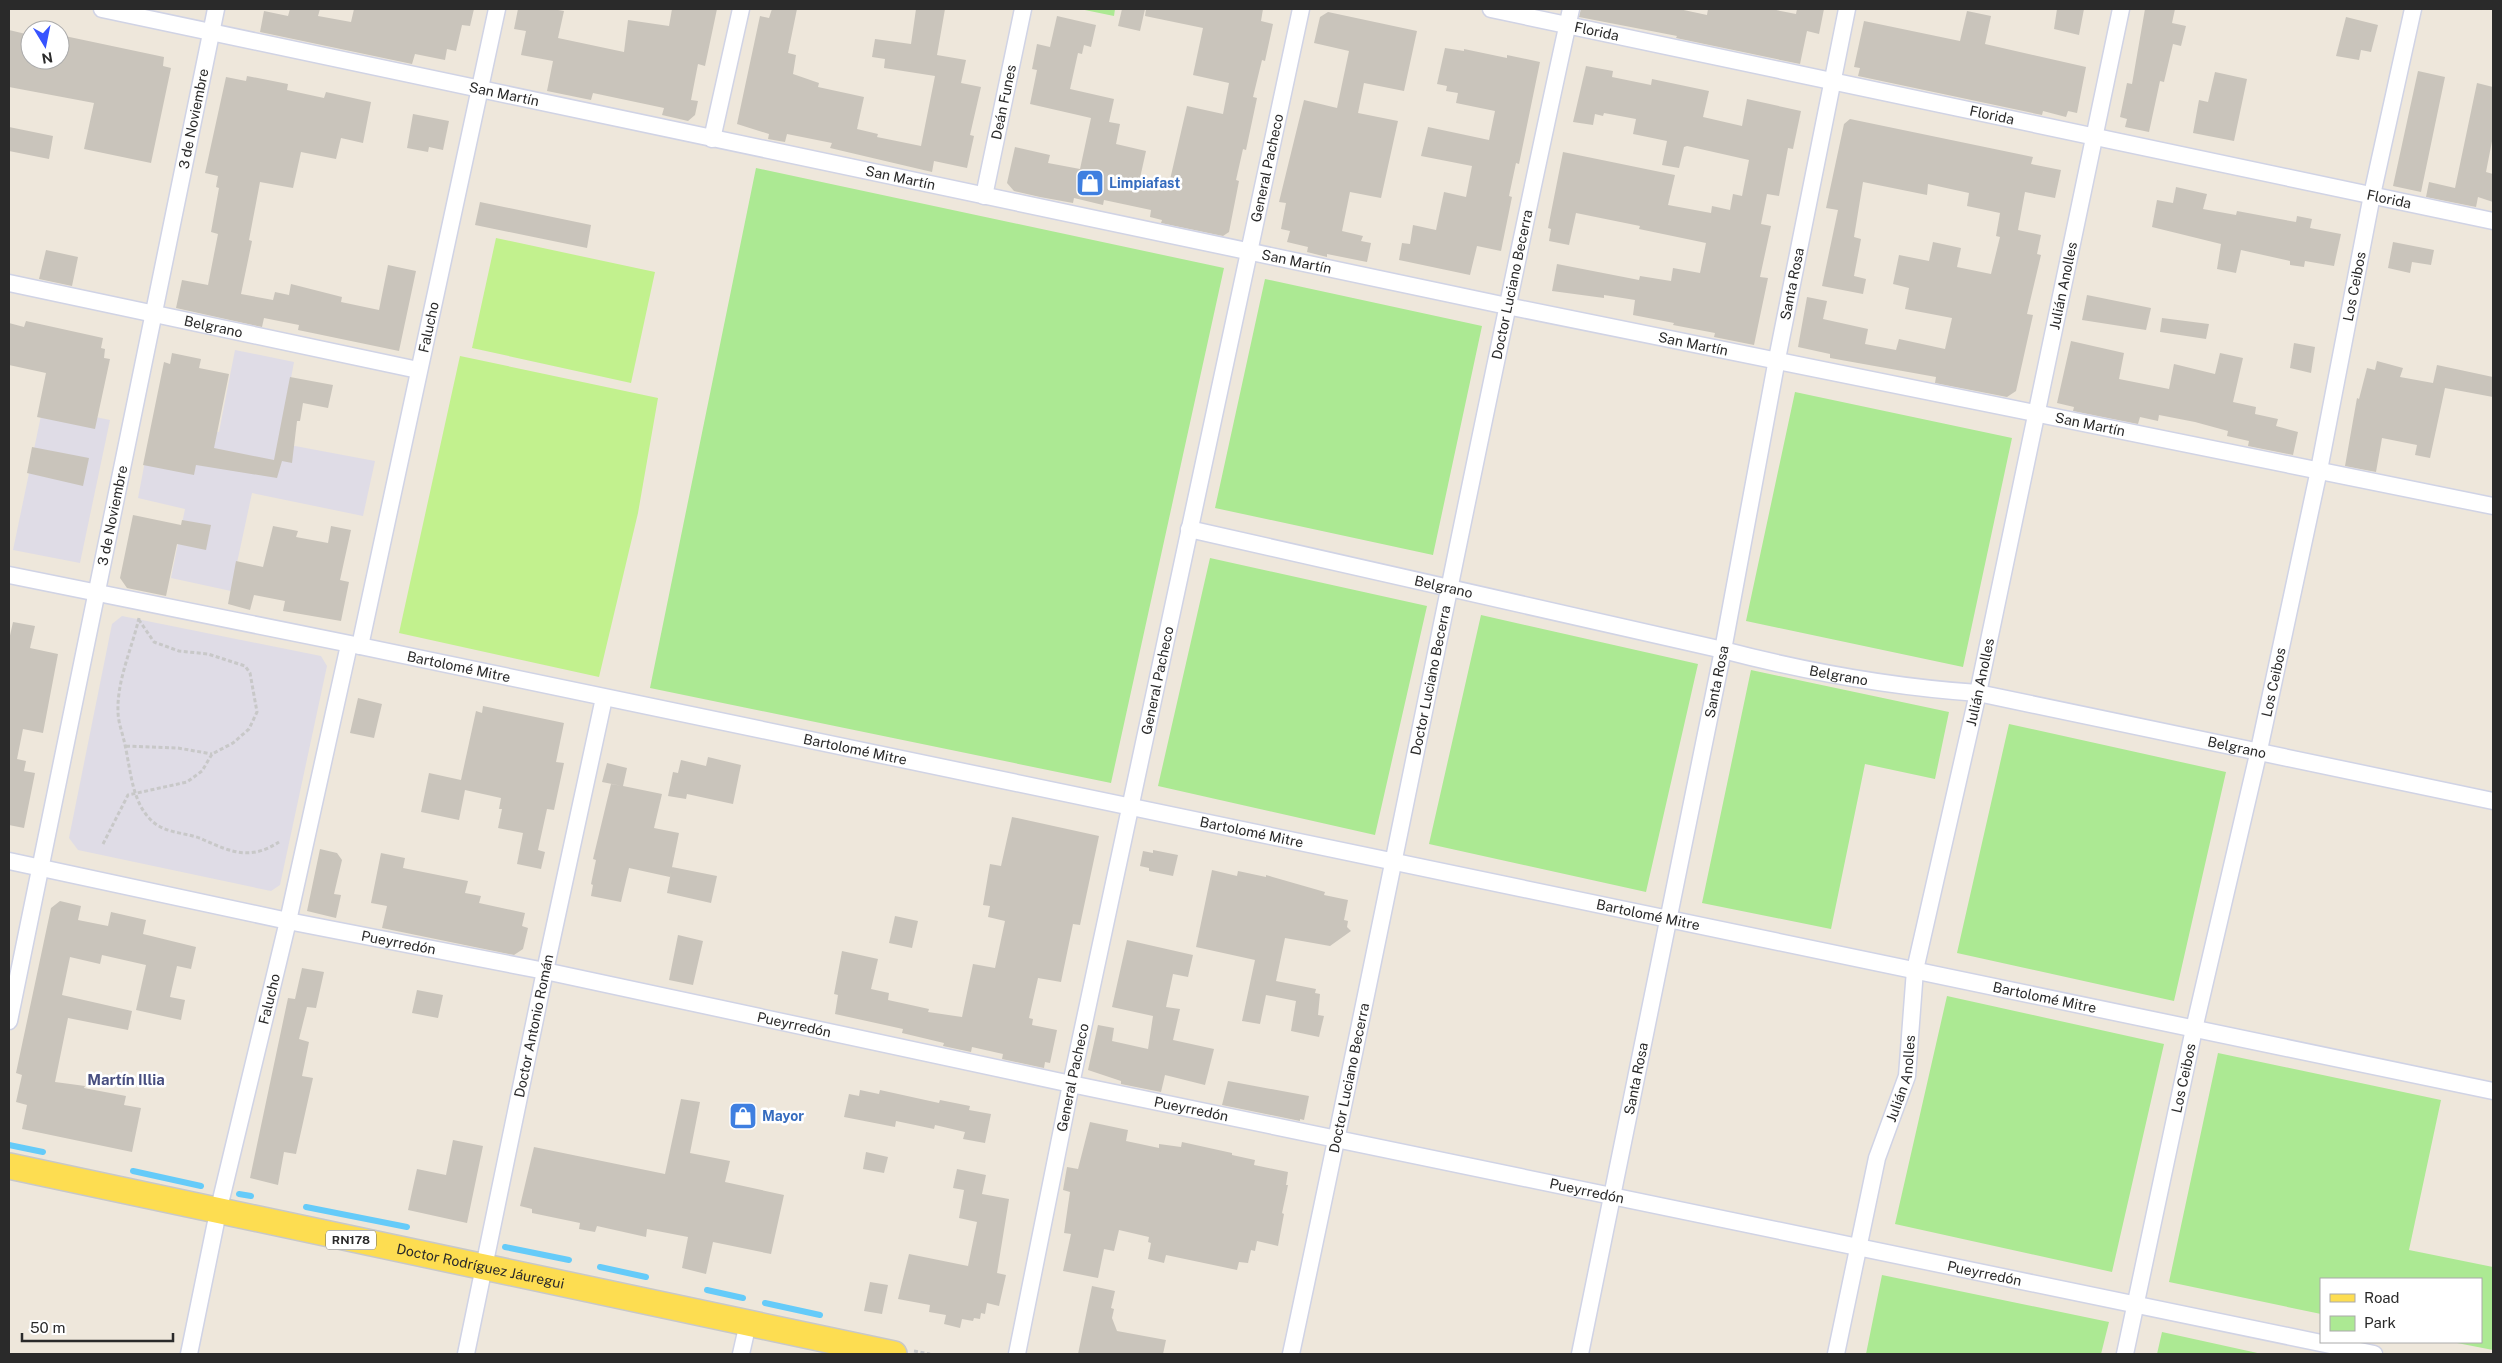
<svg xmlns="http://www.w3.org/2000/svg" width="2502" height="1363" viewBox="0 0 2502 1363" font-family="'Public Sans',sans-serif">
<rect width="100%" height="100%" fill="#eee7db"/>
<path fill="#dfdce6" d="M235,350L294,362L279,443L375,461L363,516L252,493L231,591L171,578L185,509L138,498L153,419L219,432Z
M43,406L110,420L80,563L13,550Z
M122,616L321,656L327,666L280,885L271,891L78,850L69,838L112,624Z"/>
<path fill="#ace993" d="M1080,9H1115L1114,16Z
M756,168L1224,268L1111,783L650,688Z
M1265,279L1482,326L1433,555L1215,508Z
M1795,392L2012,438L1963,667L1746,621Z
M1210,558L1427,606L1375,835L1158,786Z
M1481,615L1698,664L1646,892L1429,844Z
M1751,670L1949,712L1935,779L1865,764L1831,929L1702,903Z
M2009,724L2226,772L2174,1001L1957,953Z
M1947,996L2164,1044L2112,1272L1895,1224Z
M2218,1053L2441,1100L2409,1250L2493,1267V1350L2452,1342H2481V1279H2321V1314L2169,1282Z
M1882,1275L2109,1322L2101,1354H1866Z
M2162,1332L2262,1354H2157Z"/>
<path fill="#c2f18e" d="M496,238L655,272L631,383L472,348Z
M460,356L658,398L638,513L599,677L399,633Z"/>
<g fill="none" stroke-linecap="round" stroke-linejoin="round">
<path stroke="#65cbf9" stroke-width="6" d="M9,1145L43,1152
M133,1171L201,1186
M239,1194L251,1196
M306,1207L407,1227
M505,1247L569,1260
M600,1267L646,1277
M707,1290L743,1298
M765,1303L820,1315"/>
</g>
<path fill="#c9c4bb" d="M290,9H320L318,16L351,22L354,9H474L470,26L462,25L456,51L447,49L445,60L415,54L412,64L260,32L264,11L288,16Z
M518,9H552L564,11L558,38L624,52L628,20L669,26L672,9H717L705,66L698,64L691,100L698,101L695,115L688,121L662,115L664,108L593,93L591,100L547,91L553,61L521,55L526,31L514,29Z
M772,9H797L788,53L796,55L793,74L819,83L818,87L864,97L857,129L878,134L877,137L921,146L935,76L884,68L885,59L872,57L875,39L911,44L916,9H945L937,55L966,60L961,83L981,87L970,135L974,136L967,168L934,161L932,172L830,148L832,143L787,134L785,142L768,139L769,134L737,124L760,16L769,18Z
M1122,9H1145L1140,31L1118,26Z
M1146,9H1263L1261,21L1273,24L1265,61L1262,60L1253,97L1257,98L1246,150L1243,149L1236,180L1239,181L1229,232L1223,236L1161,223L1162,220L1150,217L1151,210L1104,200L1103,205L1074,198L1073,203L1040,197L1014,191L1007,183L1015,147L1050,155L1048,163L1080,169L1091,118L1030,104L1037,70L1032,69L1037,44L1050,47L1057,16L1096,25L1091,47L1084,45L1082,54L1078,53L1070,89L1114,99L1109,122L1120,124L1116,144L1146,151L1140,178L1169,184L1187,106L1223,114L1229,83L1193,75L1203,28L1145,16Z
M1581,9H1679L1707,15L1708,9H1771L1796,14L1797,9H1824L1819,34L1807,31L1800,64L1676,38L1677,36L1579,17Z
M2057,9H2084L2079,35L2054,29Z
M2145,9H2175L2172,23L2186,26L2181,46L2173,44L2164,82L2160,81L2149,132L2125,127L2127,119L2120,117L2127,83L2132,84Z
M1967,11L1991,16L1985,44L2086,67L2077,113L2068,111L2066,117L2043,111L2042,115L1858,76L1860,68L1854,67L1864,21L1960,41Z
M1328,12L1417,31L1404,91L1364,83L1358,113L1398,121L1381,198L1350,192L1342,231L1363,236L1361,241L1371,243L1367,262L1327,254V257L1307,252L1308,247L1287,242L1290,231L1281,229L1286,203L1279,202L1304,100L1337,108L1349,51L1314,43L1320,17Z
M2346,17L2378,25L2371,52L2361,50L2359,60L2336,56Z
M9,30L30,35V60H60V35L164,57L163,66L171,68L151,163L84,149L94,103L9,87Z
M1445,48L1464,51V49L1507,58V55L1540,62L1519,164L1516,163L1509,196L1512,197L1501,251L1477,246L1470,275L1399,260L1402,243L1410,244L1413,225L1436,230L1444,192L1466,197L1472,166L1421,156L1428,127L1489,140L1495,111L1456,103L1458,93L1446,91L1447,86L1437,84Z
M1586,66L1613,71L1612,77L1651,85L1652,79L1709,91L1703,117L1742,126L1747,99L1801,111L1793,149L1788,148L1779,196L1767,194L1761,224L1771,226L1760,277L1768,278L1754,345L1714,337L1715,333L1673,325L1674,323L1633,315L1635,300L1604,295V298L1552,291L1557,264L1639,280L1640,276L1671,281L1673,268L1700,273L1706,243L1639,229L1640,226L1576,213L1569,245L1549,241L1551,229L1548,228L1563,152L1675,175L1668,205L1711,213L1712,206L1730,210L1733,194L1742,196L1749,160L1687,146L1684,147L1679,168L1662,165L1667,141L1633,134L1636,119L1604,113L1603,116L1595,114L1593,125L1573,122Z
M2418,71L2445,77L2421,192L2393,186Z
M2215,72L2247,79L2234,141L2193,133L2199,100L2208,102Z
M247,76L288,84L287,90L324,98L326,92L371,102L363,143L341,138L336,159L301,152L293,188L260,182L249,240L252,241L241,294L273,300L275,292L289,295L291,284L342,297L341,302L379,310L388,265L416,271L399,351L298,330L299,325L264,318L262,327L176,308L182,280L208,285L218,234L211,232L219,188L216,187L218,176L205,173L226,77L246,81Z
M2477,83L2493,87V136L2486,172L2493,174V202L2478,197L2476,207L2426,197L2429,182L2455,188Z
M413,114L449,121L443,150L429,147L428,152L407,148Z
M1850,119L2033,157L2031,164L2061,170L2055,198L2025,192L2018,230L2041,235L2037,254L2041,255L2027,314L2033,315L2016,391L2007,397L1935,383L1936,377L1830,358V354L1798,347L1807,297L1827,301L1823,319L1868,329L1865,344L1896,350L1899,339L1945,349L1952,318L1905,309L1909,288L1893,284L1899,255L1929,261L1933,242L1961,248L1957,267L1991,274L2000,237L1996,236L2000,213L1967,206L1969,193L1928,184L1927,195L1863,182L1854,237L1861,239L1854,276L1866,279L1863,294L1822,286L1838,210L1826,208L1844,124Z
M9,127L53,136L49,159L9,151Z
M2176,187L2207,194L2203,209L2236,215L2237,211L2296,222L2297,216L2312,219L2310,228L2341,234L2334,266L2305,261L2304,267L2290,265V261L2241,250L2236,273L2217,269L2221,244L2152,227L2157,200L2173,203Z
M480,202L591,225L587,248L475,225Z
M2393,242L2434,250L2431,265L2412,262L2410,273L2388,268Z
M46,250L78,257L72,286L39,279Z
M2087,295L2151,308L2146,330L2082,320Z
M2162,318L2209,324L2206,339L2160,332Z
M26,321L103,338L101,348L105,349L104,358L110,359L95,429L37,417L46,373L9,365V323L24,327Z
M2071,341L2124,353L2119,379L2169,389L2174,364L2215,374L2220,353L2243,358L2233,402L2256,407L2255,414L2278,419L2276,426L2298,432L2293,455L2248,446L2249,441L2227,436L2228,431L2195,422L2159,415L2158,421L2140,417L2138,424L2073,411L2074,407L2057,403Z
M2294,343L2315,347L2311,373L2290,368Z
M172,353L201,359L199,368L229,374L214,448L274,460L290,377L333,385L328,408L303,403L300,421H297L292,463L282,461L277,478L196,465L194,475L143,465L164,362L170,364Z
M2377,361L2403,368L2400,377L2433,383L2437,365L2493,377V397L2445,388L2430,458L2415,455L2417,445L2382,438L2376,472L2345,466L2357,398L2359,399L2367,368L2375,370Z
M32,447L89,458L83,486L27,473Z
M133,515L181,525L182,520L211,525L206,550L177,544L166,596L127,588L120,578Z
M273,526L298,531L296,537L328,543L331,526L351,530L340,580L349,582L341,621L283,611L285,601L254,595L250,610L228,604L236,561L263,567Z
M13,622L35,626L30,648L58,654L43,733L23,729L17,759L26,761L24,771L35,773L24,828L9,825V640Z
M358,698L382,704L374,738L350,733Z
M483,706L564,723L556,762L564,763L554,810L547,809L538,850L545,852L541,869L517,864L523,833L498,828L502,809H499L501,798L465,790L459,820L421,812L429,773L461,780L476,711L482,713Z
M708,757L741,765L733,804L687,794L686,799L668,796L673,772L678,773L681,760L706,766Z
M607,763L627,768L623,786L662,794L654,828L679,833L670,877L629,868L621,902L591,896L593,885L591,884L596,860L593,859L611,784L622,786L602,782Z
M1012,817L1099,836L1080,925L1073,924L1061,982L1038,978L1029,1018L1033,1019L1032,1025L1057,1030L1050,1063L1045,1062L1044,1068L1002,1059L1003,1054L972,1047L971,1052L943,1046L944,1043L902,1033L903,1029L835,1014L838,995L834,994L842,951L878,959L871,989L889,993L888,1000L929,1009L928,1012L962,1017L973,964L995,968L1005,921L988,917L990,906L983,905L990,864L1001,866Z
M320,849L337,853L342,860L334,894L341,895L336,918L307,911Z
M1153,850L1178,855L1173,876L1149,871V868L1140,866L1143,851L1153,853Z
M381,853L405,858L403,868L468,881L465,893L481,896L479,903L525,913L522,926L528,928L523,949L514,955L382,928L387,906L371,903Z
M672,867L717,876L711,903L667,893Z
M1212,870L1237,876L1238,871L1266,877V875L1325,892L1324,895L1348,900L1344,920L1348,921L1347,927L1351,931L1330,946L1285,938L1276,981L1316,989L1315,993L1320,994L1318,1015L1324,1016L1319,1037L1291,1031L1296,1001L1266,995L1260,1024L1242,1021L1255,960L1196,947Z
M60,901L81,906L78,920L108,926L111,912L146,920L143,934L196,947L191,969L177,966L170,997L185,1000L181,1020L136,1010L146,965L102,955L100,964L70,957L62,995L132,1011L128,1030L68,1018L55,1082L85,1086L84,1088L126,1096L124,1105L141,1108L132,1152L22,1129L27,1105L16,1102L22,1075L16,1073L51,908Z
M895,916L918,921L912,948L889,943Z
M678,935L703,941L693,985L669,980Z
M1127,940L1193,955L1188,977L1173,974L1166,1007L1180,1009L1173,1040L1214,1049L1205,1085L1165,1075L1161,1092L1121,1084V1081L1088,1070L1098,1025L1114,1028L1112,1041L1148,1049L1153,1016L1112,1007Z
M302,968L324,972L316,1008L307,1007L299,1039L309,1042L302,1076L313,1078L296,1154L284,1152L278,1185L250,1178L288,998L295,999Z
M417,990L443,995L438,1018L412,1013Z
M1228,1081L1309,1096L1304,1120L1300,1119V1121L1222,1105Z
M860,1090L879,1094L880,1090L939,1103L940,1100L970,1106L969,1110L991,1114L985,1143L963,1139L965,1132L935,1125L934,1129L896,1121L895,1127L844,1117L849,1094L859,1096Z
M681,1099L700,1102L690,1153L730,1161L725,1182L784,1195L771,1254L713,1242L706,1274L682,1268L688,1237L647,1229L646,1237L597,1226L595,1232L579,1229L580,1223L532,1213V1209L520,1206L534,1147L665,1174Z
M1090,1122L1128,1130L1126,1141L1159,1148V1144L1181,1147L1182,1142L1232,1153V1155L1255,1160L1254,1165L1288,1172L1286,1185H1288L1282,1213L1284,1214L1278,1246L1257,1241L1255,1251L1251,1250L1248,1263L1239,1262L1237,1270L1166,1255L1164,1263L1148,1259L1151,1243L1148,1242L1149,1237L1119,1230L1114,1251L1104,1249L1098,1278L1063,1271L1071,1234L1064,1233L1070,1192L1063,1190L1067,1167L1078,1169Z
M453,1140L483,1146L467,1223L408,1210L417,1169L446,1175Z
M866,1152L888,1157L884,1173L863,1169Z
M957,1169L986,1175L982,1194L1009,1199L997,1273L1006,1275L999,1306L987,1303L985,1314L981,1313L980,1319L974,1318L973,1321L962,1319L960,1328L944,1324L946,1315L929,1312L930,1305L898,1299L909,1254L968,1266L977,1222L959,1218L964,1190L953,1188Z
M870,1282L888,1285L882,1314L864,1311Z
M1092,1286L1115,1291L1111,1308L1114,1309L1112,1318L1117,1331L1166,1340L1163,1354H1078Z"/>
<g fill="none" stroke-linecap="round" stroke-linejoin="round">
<defs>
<g id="street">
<path id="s1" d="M102,9L1507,306L2493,506"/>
<path id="s2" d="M1491,9L2493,221"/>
<path d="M712,139L741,9"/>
<path id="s3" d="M984,196L1023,9"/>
<path id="s4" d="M9,283L418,370"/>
<path id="s5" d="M1189,529L1723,650C1807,672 1891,687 1978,693L2493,801"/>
<path id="s6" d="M9,575L360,646L2493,1091"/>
<path id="s7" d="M360,646L497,9"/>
<path id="s8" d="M9,861L288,921L545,971L1071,1084L2374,1354"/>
<path id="s9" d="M9,1021L216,9"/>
<path id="s10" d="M189,1354L218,1212L288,921L349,645"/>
<path id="s11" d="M466,1354L545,971L604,698"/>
<path d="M741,1354L748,1323"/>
<path id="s12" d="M1017,1354L1071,1084L1301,9"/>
<path id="s13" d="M1291,1354C1387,906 1473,456 1571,9"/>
<path id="s14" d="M1580,1354L1723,650L1777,359L1847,9"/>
<path id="s15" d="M1836,1354L1877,1158L1907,1076L1915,970L1978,693L2121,9"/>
<path id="s16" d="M2125,1354L2194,1029L2259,750L2319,470L2372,195L2413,9"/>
</g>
<g id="primary">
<path id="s17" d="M9,1166L894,1354"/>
</g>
</defs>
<use href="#street" stroke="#d0d3e5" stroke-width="19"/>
<use href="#primary" stroke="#c8c8c8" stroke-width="28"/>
<path stroke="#c8c8c8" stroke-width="3" stroke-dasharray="4 2.5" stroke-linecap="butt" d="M139,618C132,648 117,680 118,711C118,723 123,734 125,745C131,771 132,808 157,825C171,834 190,833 204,840C233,853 251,860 279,842
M126,746L178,748L212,754
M103,844L128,795L187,782L202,771L212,754L233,743L249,729L257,712L250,673L245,666L208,654L179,651L154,642L139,620
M914,1351L930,1354"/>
<use href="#street" stroke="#fff" stroke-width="16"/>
<use href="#primary" stroke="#fddd51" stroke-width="25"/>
</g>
<defs>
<symbol id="shop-square" viewBox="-11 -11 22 22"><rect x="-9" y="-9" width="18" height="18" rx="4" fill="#3f7fe0" stroke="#fff"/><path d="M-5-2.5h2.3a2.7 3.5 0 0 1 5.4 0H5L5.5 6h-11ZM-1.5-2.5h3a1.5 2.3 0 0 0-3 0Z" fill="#fff"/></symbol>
</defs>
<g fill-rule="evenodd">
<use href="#shop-square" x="1074" y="167" width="32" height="32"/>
<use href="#shop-square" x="727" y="1100" width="32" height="32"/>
</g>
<g text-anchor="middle" stroke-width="5" stroke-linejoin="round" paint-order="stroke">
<rect fill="#fff" stroke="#6a6a6a" stroke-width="1" x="326" y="1230.5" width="50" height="19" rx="4"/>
<g font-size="12" font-weight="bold" fill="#2a2a2a">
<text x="351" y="1244">RN178</text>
</g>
<g font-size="14" fill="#2a2a2a" stroke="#fff">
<text dy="5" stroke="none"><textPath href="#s2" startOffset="108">Florida</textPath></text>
<text dy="5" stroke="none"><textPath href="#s1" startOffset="411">San Martín</textPath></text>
<text dy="5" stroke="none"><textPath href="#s3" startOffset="96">Deán Funes</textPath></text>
<text dy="5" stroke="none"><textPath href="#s2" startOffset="512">Florida</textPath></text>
<text dy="5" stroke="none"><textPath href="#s9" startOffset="921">3 de Noviembre</textPath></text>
<text dy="5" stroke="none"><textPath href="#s12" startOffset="1212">General Pacheco</textPath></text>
<text dy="5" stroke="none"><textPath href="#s1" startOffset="816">San Martín</textPath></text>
<text dy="5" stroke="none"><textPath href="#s2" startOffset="918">Florida</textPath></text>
<text dy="5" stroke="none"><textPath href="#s1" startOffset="1221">San Martín</textPath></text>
<text dy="5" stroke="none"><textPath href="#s14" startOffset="1091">Santa Rosa</textPath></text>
<text dy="5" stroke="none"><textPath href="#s13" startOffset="1092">Doctor Luciano Becerra</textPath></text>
<text dy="5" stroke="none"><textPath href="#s15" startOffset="1094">Julián Anolles</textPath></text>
<text dy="5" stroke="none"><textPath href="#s16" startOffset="1092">Los Ceibos</textPath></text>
<text dy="5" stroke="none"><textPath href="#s4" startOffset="209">Belgrano</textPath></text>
<text dy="5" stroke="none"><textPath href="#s7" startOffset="326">Falucho</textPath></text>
<text dy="5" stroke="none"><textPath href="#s1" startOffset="1626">San Martín</textPath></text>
<text dy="5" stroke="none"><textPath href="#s1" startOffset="2031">San Martín</textPath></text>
<text dy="5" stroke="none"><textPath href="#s9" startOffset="516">3 de Noviembre</textPath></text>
<text dy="5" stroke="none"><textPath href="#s5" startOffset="261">Belgrano</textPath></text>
<text dy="5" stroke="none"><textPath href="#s6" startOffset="459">Bartolomé Mitre</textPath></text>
<text dy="5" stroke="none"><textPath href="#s5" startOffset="666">Belgrano</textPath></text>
<text dy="5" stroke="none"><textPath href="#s12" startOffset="688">General Pacheco</textPath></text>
<text dy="5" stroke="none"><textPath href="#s13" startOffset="688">Doctor Luciano Becerra</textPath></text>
<text dy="5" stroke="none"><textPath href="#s14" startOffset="686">Santa Rosa</textPath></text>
<text dy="5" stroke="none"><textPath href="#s16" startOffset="688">Los Ceibos</textPath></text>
<text dy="5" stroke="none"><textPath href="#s15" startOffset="689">Julián Anolles</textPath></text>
<text dy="5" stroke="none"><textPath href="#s5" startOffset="1071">Belgrano</textPath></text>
<text dy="5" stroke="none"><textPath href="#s6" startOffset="864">Bartolomé Mitre</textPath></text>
<text dy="5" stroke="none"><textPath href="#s6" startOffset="1269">Bartolomé Mitre</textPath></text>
<text dy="5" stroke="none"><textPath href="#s6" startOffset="1674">Bartolomé Mitre</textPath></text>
<text dy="5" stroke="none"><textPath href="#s8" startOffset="398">Pueyrredón</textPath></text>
<text dy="5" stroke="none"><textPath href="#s6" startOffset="2079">Bartolomé Mitre</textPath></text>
<text dy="5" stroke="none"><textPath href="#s10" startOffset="364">Falucho</textPath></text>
<text dy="5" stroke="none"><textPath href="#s8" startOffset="802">Pueyrredón</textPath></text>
<text dy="5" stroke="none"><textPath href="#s11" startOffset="335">Doctor Antonio Román</textPath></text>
<text dy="5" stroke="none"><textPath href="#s12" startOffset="282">General Pacheco</textPath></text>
<text dy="5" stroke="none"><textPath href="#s16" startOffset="282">Los Ceibos</textPath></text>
<text dy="5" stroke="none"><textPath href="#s13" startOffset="282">Doctor Luciano Becerra</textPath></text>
<text dy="5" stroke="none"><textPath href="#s14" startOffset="281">Santa Rosa</textPath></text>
<text dy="5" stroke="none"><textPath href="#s15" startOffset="284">Julián Anolles</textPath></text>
<text dy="5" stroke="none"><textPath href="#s8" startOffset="1208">Pueyrredón</textPath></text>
<text dy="5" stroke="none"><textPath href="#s8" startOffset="1612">Pueyrredón</textPath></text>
<text dy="5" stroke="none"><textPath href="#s17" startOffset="482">Doctor Rodríguez Jáuregui</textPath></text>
<text dy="5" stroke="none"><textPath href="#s8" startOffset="2018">Pueyrredón</textPath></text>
</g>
<g font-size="14" font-weight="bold" fill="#366cbe" stroke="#fff" text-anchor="start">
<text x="1109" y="188">Limpiafast</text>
<text x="762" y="1121">Mayor</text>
</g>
<g font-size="15" font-weight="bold" fill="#474e7f" stroke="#fff">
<text x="126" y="1085">Martín Illia</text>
</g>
</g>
<rect width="2502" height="1363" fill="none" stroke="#2a2a2a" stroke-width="20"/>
<rect x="2320" y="1278" width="162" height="65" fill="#ffffff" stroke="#aaaaaa"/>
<rect x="2330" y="1294" width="25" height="8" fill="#fddd51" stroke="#aaaaaa"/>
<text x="2364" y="1303" font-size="15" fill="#2a2a2a">Road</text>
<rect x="2330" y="1316" width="25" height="15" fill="#ace993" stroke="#aaaaaa"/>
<text x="2364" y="1328" font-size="15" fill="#2a2a2a">Park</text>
<g transform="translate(45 45) rotate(170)"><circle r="24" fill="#ffffff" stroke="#aaaaaa"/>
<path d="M0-4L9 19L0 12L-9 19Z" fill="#3753ff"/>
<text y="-8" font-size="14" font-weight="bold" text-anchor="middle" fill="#2a2a2a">N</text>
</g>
<path d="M22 1333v8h151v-8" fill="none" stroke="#2a2a2a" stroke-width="2.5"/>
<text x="30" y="1333" font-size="15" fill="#2a2a2a" stroke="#ffffff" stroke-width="4" paint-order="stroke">50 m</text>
</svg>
